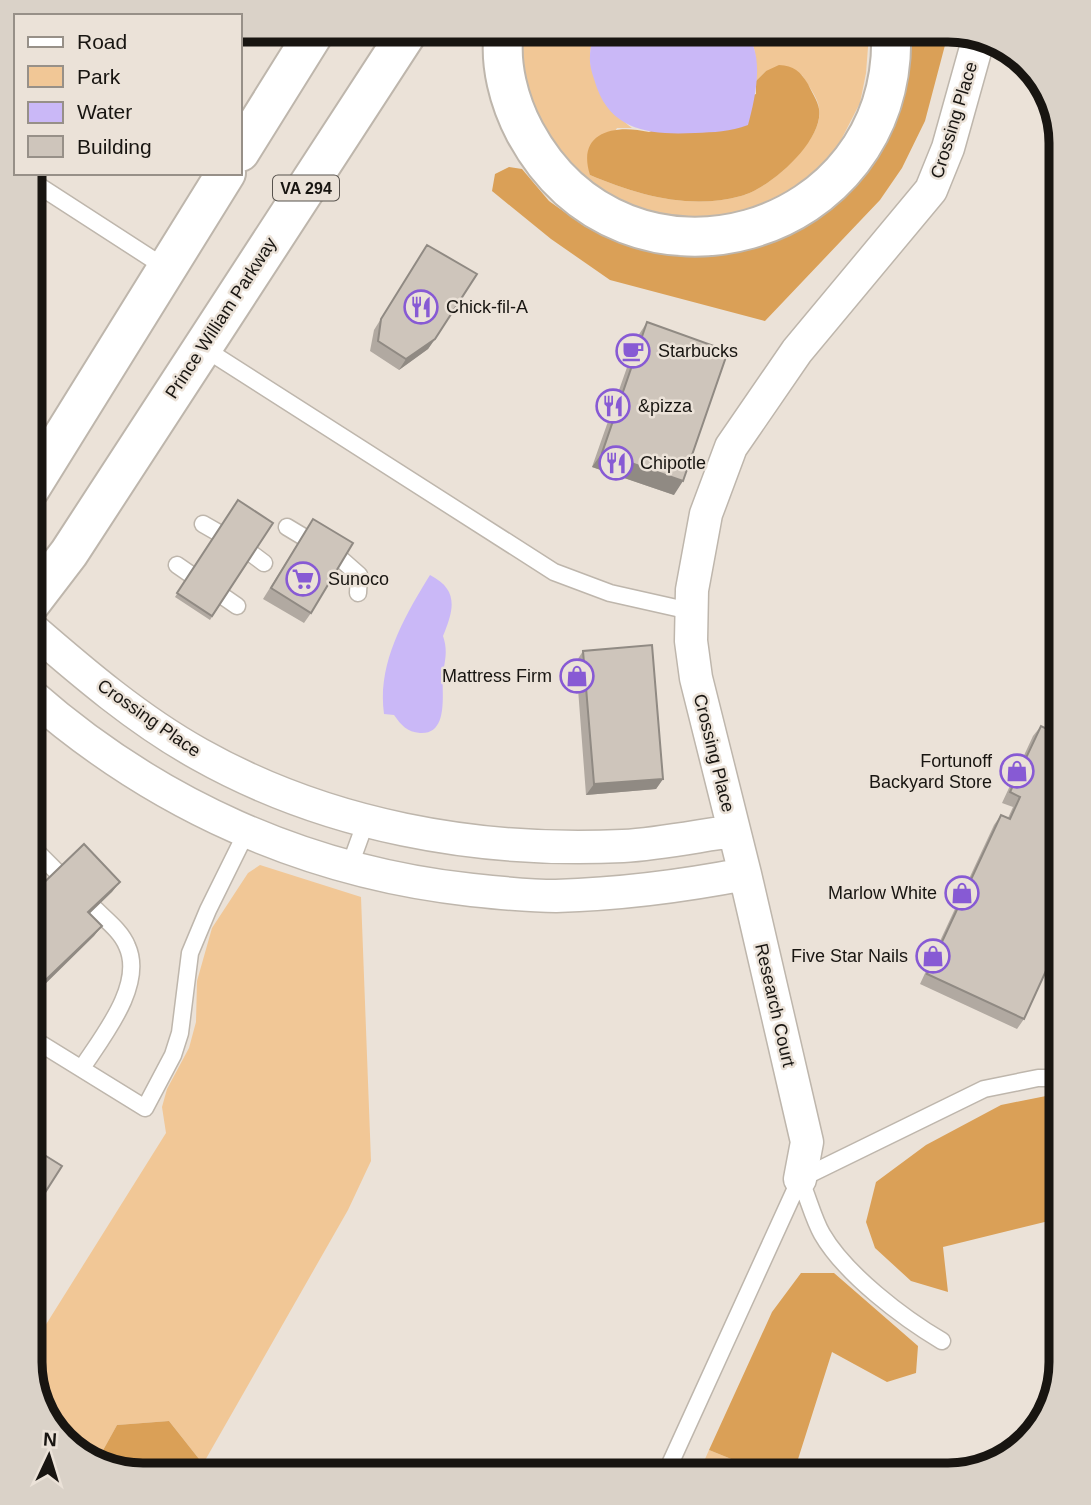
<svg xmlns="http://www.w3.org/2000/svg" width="1091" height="1505" viewBox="0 0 1091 1505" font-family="Helvetica,sans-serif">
<rect width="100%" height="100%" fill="#ebe2d8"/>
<path fill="#f1c796" d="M516,30H595C593,39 590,49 590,58C590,79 615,116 632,128H617L590,175C637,195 690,210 741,196C760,191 785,171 797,156C808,144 822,126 819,108C818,98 808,85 802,75L766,71L756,81C756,63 758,42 742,30H868L869,34L866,73L860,103L841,140L824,165L807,182L759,210L699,222L636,211L574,175L521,91Z
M260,865L361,897L371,1161L348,1210L203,1464L169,1421L117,1425L96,1463L86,1460L45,1419L30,1362V1350L166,1133L162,1107L167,1089L189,1048L196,1022L197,981L212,928L248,873Z
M709,1450L771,1475H698Z"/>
<path fill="#daa057" d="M901,30H949L925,121L902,168L880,200L765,321L610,280L551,239L492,191L495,174L509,167L522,169L549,201L584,226L616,241L664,250L820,210Z
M779,65C794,66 800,71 808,84C811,91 818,101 819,109C824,141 769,189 741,196C690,210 637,195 590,175C576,131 616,124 649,132L756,94V81L766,71Z
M1061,1093V1218L943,1247L948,1292L911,1281L875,1248L866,1222L876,1182L926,1145L1001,1105Z
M801,1273H834L918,1346L916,1373L887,1382L832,1352L793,1475H771L709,1450L772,1312Z
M169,1421L203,1464L201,1475H136L96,1463L117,1425Z"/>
<path fill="#cab8f7" d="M595,30H742C767,50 755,99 748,125C730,132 714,132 695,133C653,135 613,132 597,88C594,78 589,67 590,56C590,48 593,38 595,30Z
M430,575C459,590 454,609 443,636C448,651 445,659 443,674C441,691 450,735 420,733C407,732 401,725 394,715L384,714C377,664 404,617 430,575Z"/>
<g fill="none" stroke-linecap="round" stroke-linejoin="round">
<defs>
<path id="lane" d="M30,180L166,268
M202,347L554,572L610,593L690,611
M203,524L217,532
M287,527L302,536
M252,554L264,563
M342,560L359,575L358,593
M177,565L190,574
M224,597L237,606
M30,845L58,873
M349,868L366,821
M30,1037L145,1108L173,1055L180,1033L190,953L208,910L246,833
M82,1068C102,1037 145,985 127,946C121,931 106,920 95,909
M800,1179C808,1197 813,1218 822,1234C845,1274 903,1318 942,1341
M665,1475L800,1179L984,1089L1038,1078H1061"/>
<path id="street" d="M30,627C83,673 138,720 199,754C327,826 477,853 623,846C659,844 697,836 733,831
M30,694C155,804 306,872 472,890C500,893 529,896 556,896C621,894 683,886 745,874
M800,1179L807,1142L745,874L696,678L691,641L692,590L706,514L731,447L797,351L931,190L948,148L979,37"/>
<path id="highway" d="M504,30C499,64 509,102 525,132C626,318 900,239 891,30
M240,152L316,30
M30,489L226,173
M30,604L69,553L409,30"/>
</defs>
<use href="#lane" stroke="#beb6ac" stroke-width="19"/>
<use href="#street" stroke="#beb6ac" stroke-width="35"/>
<use href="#highway" stroke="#beb6ac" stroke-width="42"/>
<use href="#lane" stroke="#fff" stroke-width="16"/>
<use href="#street" stroke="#fff" stroke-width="32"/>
<use href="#highway" stroke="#fff" stroke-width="38"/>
</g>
<path fill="#b1a9a1" d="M427,245L435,339L428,349L399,370L370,351L374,330Z
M647,322L674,495L592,467L638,336Z
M238,500L273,523L210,620L175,597Z
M313,519L311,613L304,623L263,599Z
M583,651L663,779L656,789L586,795L576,662Z
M1061,674V700L1051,695Z
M1061,704V938L1024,1019L1017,1029L920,984L994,825L1001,815L1008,818L1013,807L1002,803L1033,736L1041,726L1049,730Z"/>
<path fill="#908a83" d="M435,339L428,349L399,370L406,359Z
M602,453L683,481L674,495L592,467Z
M663,779L656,789L586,795L594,784Z
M120,882L112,892L81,922L88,912Z
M102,926L94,936L30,999V996L32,993Z"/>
<path fill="#cec5bb" stroke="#908a83" stroke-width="2" d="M427,245L477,274L435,339L406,359L378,341L381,319Z
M647,322L728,351L683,481L602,453Z
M238,500L273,523L212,616L177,593Z
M313,519L353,543L311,613L271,588Z
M652,645L663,779L594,784L583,651Z
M1061,710V938L1024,1019L927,974L1001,815L1010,819L1020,797L1010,792L1041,726L1051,731Z
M84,844L120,882L88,912L102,926L32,993L30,990V896Z
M30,1146L62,1166L30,1216Z"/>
<defs>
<symbol id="restaurant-ring" viewBox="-11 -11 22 22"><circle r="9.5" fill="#ebe2d8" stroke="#875ad4" stroke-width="1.5"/><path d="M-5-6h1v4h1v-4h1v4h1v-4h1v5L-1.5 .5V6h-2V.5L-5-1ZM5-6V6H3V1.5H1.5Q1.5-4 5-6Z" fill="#875ad4"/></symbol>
<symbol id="cafe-ring" viewBox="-11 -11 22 22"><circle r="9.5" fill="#ebe2d8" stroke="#875ad4" stroke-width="1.5"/><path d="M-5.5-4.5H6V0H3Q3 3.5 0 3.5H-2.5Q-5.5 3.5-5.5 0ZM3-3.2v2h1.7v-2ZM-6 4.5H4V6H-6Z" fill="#875ad4"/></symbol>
<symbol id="supermarket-ring" viewBox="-11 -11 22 22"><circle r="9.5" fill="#ebe2d8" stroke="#875ad4" stroke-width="1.5"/><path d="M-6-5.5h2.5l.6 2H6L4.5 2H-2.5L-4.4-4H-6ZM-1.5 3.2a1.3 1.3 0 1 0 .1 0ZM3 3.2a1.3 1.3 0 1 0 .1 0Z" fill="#875ad4"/></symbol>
<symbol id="shop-ring" viewBox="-11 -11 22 22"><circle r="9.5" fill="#ebe2d8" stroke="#875ad4" stroke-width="1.5"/><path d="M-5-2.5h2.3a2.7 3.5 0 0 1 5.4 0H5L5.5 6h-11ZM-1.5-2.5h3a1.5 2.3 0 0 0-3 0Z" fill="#875ad4"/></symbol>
</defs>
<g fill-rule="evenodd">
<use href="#restaurant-ring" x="402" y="288" width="38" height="38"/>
<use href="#cafe-ring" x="614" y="332" width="38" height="38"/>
<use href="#restaurant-ring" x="594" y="387" width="38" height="38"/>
<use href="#restaurant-ring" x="597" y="444" width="38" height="38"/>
<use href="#supermarket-ring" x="284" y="560" width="38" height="38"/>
<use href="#shop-ring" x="558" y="657" width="38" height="38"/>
<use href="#shop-ring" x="998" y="752" width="38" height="38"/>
<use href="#shop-ring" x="943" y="874" width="38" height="38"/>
<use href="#shop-ring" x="914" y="937" width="38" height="38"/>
</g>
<g text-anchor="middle" stroke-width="5" stroke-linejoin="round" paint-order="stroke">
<rect fill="#ebe2d8" stroke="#57524d" stroke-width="2" x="273" y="175.5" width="66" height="25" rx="5"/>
<g font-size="16" font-weight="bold" fill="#181511">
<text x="306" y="194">VA 294</text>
</g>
<g font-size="18" fill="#181511" stroke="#ebe2d8">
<text transform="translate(954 120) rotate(-73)" y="6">Crossing Place</text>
<text transform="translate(221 318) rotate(-57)" y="6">Prince William Parkway</text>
<text transform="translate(149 718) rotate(35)" y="6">Crossing Place</text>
<text transform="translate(714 753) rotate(76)" y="6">Crossing Place</text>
<text transform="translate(775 1005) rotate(77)" y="6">Research Court</text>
</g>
<g font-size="18" fill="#181511" stroke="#ebe2d8" text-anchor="start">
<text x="446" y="313">Chick-fil-A</text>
<text x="658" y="357">Starbucks</text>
<text x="638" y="412">&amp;pizza</text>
<text x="640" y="469">Chipotle</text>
<text x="328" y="585">Sunoco</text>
<text x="552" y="682" text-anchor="end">Mattress Firm</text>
<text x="992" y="767" text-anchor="end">Fortunoff<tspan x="992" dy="21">Backyard Store</tspan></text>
<text x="937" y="899" text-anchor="end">Marlow White</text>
<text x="908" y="962" text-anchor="end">Five Star Nails</text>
</g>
</g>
<path d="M0 0H1091V1505H0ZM143 42H948A101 101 0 0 1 1049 143V1362A101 101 0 0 1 948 1463H143A101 101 0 0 1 42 1362V143A101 101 0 0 1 143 42Z" fill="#dad2c8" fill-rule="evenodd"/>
<path fill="none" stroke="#181511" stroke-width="9" d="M143 42H948A101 101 0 0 1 1049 143V1362A101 101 0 0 1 948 1463H143A101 101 0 0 1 42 1362V143A101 101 0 0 1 143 42Z"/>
<rect x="14" y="14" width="228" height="161" fill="#ebe2d8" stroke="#979088" stroke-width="2"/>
<rect x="28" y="37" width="35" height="10" fill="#ffffff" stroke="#979088" stroke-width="2"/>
<text x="77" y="49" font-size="21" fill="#181511">Road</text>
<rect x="28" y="66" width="35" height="21" fill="#f1c796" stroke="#979088" stroke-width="2"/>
<text x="77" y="84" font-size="21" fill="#181511">Park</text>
<rect x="28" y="102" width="35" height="21" fill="#cab8f7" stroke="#979088" stroke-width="2"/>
<text x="77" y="119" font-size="21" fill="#181511">Water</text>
<rect x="28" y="136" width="35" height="21" fill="#cec5bb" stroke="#979088" stroke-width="2"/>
<text x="77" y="154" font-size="21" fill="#181511">Building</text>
<g transform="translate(49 1456) rotate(4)" stroke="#ebe2d8" stroke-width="5" paint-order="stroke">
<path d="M0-5L12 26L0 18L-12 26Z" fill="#181511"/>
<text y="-10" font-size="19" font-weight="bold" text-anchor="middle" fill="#181511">N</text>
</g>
</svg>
